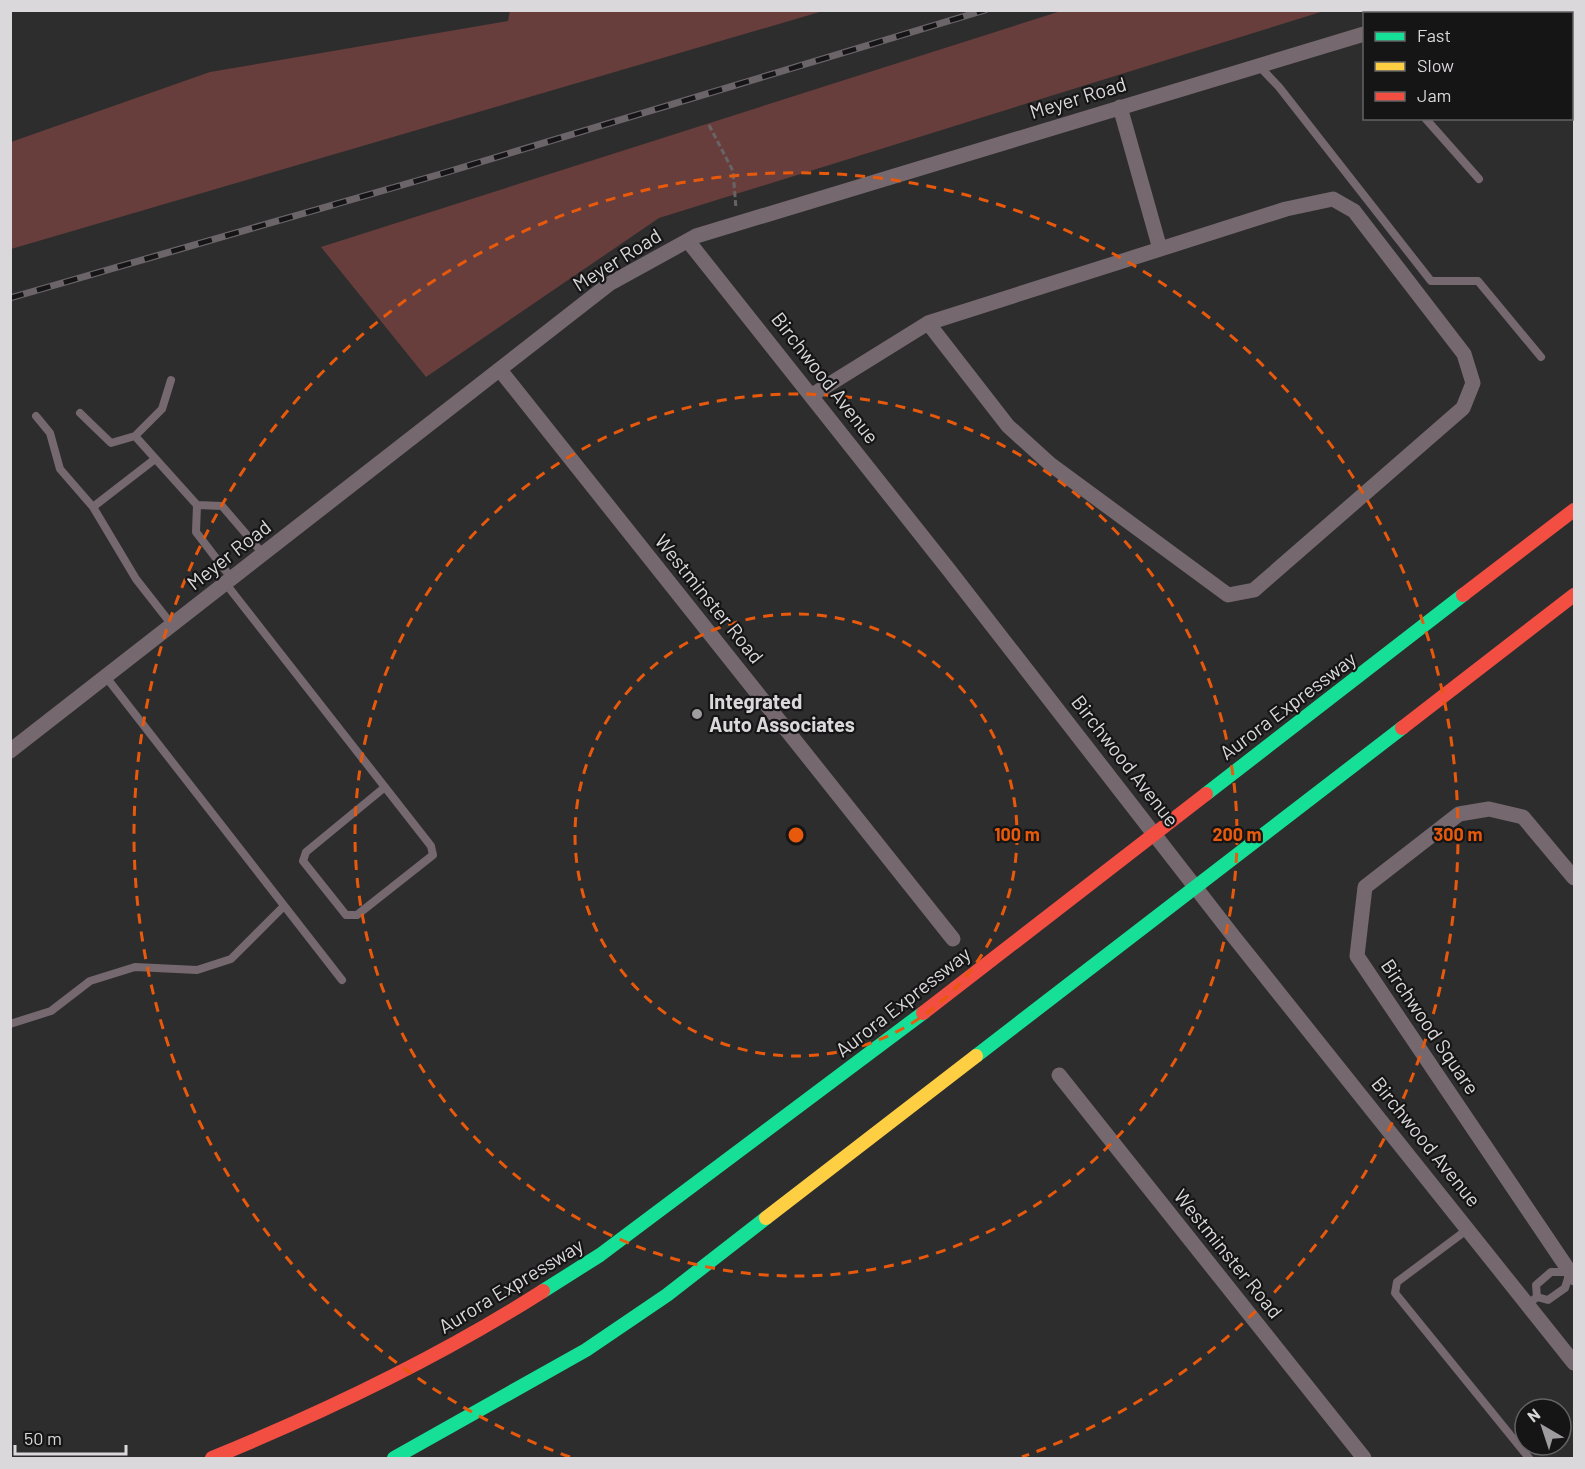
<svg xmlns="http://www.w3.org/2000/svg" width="1585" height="1469" viewBox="0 0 1585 1469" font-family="Barlow,sans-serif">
<rect width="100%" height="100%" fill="#2e2d2e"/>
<path fill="#673e3b" d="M510,10L823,11L11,249V142L210,72L508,21Z
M1064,10L1324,11L659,218L426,377L321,247Z"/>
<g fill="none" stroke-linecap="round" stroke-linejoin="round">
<path stroke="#6a6366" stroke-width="3" stroke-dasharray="6 3" stroke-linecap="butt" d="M709,125L733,171L736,209"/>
<path stroke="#75686e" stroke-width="8" d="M1258,65L1279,87L1431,281H1478L1541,357
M1425,118L1479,179
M80,413L111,443L135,436L197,505
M36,416L50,433L60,469L93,507L155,459
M135,436L162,409L171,380
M93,507L136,579L172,625
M232,579L196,532L197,505L222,506L264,555
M226,584L431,846L433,855L357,915H346L303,861L306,852L385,787
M106,677L342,980
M10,1024L51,1011L90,981L135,967L197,970L231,959L284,906
M1468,1229L1397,1282L1395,1293L1529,1458
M1528,1304L1537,1297L1536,1285L1551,1272H1570L1565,1288L1548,1300L1537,1297"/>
<path stroke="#75686e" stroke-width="15" d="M1438,14L1449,10
M1120,107L1160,249
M688,241L949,570L1234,937L1574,1363
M500,370L953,939
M812,395L928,323L1286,209L1333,199L1354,211L1464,354L1473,383L1463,408L1254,590L1228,595L1050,464L1008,426L928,323
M10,751L609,284L696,236L1364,34
M1574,878L1523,817L1489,809L1459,814L1365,887L1357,956L1574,1278
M1059,1075L1364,1458"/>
<path stroke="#16e098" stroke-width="14" d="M1206,794L1463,595
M976,1056L1402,728
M543,1291L600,1255L923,1013
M394,1458L586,1350L667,1295L766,1218"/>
<path stroke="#ffcf43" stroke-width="14" d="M766,1218L976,1056"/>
<path stroke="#f24e42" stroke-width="14" d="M1463,595L1574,510
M1402,728L1574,595
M923,1013L1206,794
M212,1458C327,1411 438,1358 543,1291"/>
<defs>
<path id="rail" d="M10,298L444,173L985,10"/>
</defs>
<use href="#rail" stroke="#6b6569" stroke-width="7"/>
<use href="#rail" stroke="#161516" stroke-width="4.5" stroke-dasharray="14" stroke-linecap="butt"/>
</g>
<g fill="none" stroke="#e8590c" stroke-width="3" stroke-dasharray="10 8">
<circle cx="796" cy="835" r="221"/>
<circle cx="796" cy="835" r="441"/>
<path d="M570 1457A662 662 0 1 1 1022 1457"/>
</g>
<circle fill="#9e9c9e" stroke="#161516" stroke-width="2" cx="697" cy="714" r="6"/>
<g text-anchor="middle" stroke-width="4.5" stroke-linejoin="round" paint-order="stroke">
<g font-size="20" fill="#dad8da" stroke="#161516">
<text transform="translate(1078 98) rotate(-17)" y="7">Meyer Road</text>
<text transform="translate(617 260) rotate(-32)" y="7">Meyer Road</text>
<text transform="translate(825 378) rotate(52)" y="7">Birchwood Avenue</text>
<text transform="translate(229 555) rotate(-38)" y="7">Meyer Road</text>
<text transform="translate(709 599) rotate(51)" y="7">Westminster Road</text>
<text transform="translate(1288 706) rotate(-37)" y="7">Aurora Expressway</text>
<text transform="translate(1125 761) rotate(52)" y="7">Birchwood Avenue</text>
<text transform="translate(903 1002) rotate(-38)" y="7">Aurora Expressway</text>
<text transform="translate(1430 1027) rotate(56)" y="7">Birchwood Square</text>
<text transform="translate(1426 1142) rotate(51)" y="7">Birchwood Avenue</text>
<text transform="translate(1228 1254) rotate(51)" y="7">Westminster Road</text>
<text transform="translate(511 1286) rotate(-31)" y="7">Aurora Expressway</text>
</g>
<g font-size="20" font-weight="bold" fill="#dad8da" stroke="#161516" text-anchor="start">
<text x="709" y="709">Integrated<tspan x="709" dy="23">Auto Associates</tspan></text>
</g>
</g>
<circle cx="796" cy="835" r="9" fill="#e8590c" stroke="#161516" stroke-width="3"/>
<g font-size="18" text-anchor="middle" font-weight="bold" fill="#e8590c" stroke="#161516" stroke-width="4.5" stroke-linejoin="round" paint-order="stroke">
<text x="1017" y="841">100 m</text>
<text x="1237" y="841">200 m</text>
<text x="1458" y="841">300 m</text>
</g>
<rect width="1585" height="1469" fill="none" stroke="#dad8da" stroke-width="24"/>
<rect x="1363" y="12" width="210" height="108" fill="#161516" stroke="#646364" stroke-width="1.5"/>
<rect x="1375" y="32" width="30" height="9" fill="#16e098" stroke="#646364" stroke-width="1.5"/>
<text x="1417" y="42" font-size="18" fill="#dad8da">Fast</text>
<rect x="1375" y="62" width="30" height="9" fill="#ffcf43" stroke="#646364" stroke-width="1.5"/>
<text x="1417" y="72" font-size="18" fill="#dad8da">Slow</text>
<rect x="1375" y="92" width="30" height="9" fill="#f24e42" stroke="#646364" stroke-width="1.5"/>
<text x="1417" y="102" font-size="18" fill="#dad8da">Jam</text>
<g transform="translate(1543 1427) rotate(321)"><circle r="28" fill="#161516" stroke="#646364" stroke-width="1.5"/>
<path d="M0-4.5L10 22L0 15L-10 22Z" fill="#9e9c9e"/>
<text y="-9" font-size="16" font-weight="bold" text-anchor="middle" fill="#dad8da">N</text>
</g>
<path d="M15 1445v9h111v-9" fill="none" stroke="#dad8da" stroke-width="3"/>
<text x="24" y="1445" font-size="18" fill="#dad8da" stroke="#161516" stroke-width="4.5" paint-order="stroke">50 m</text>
</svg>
